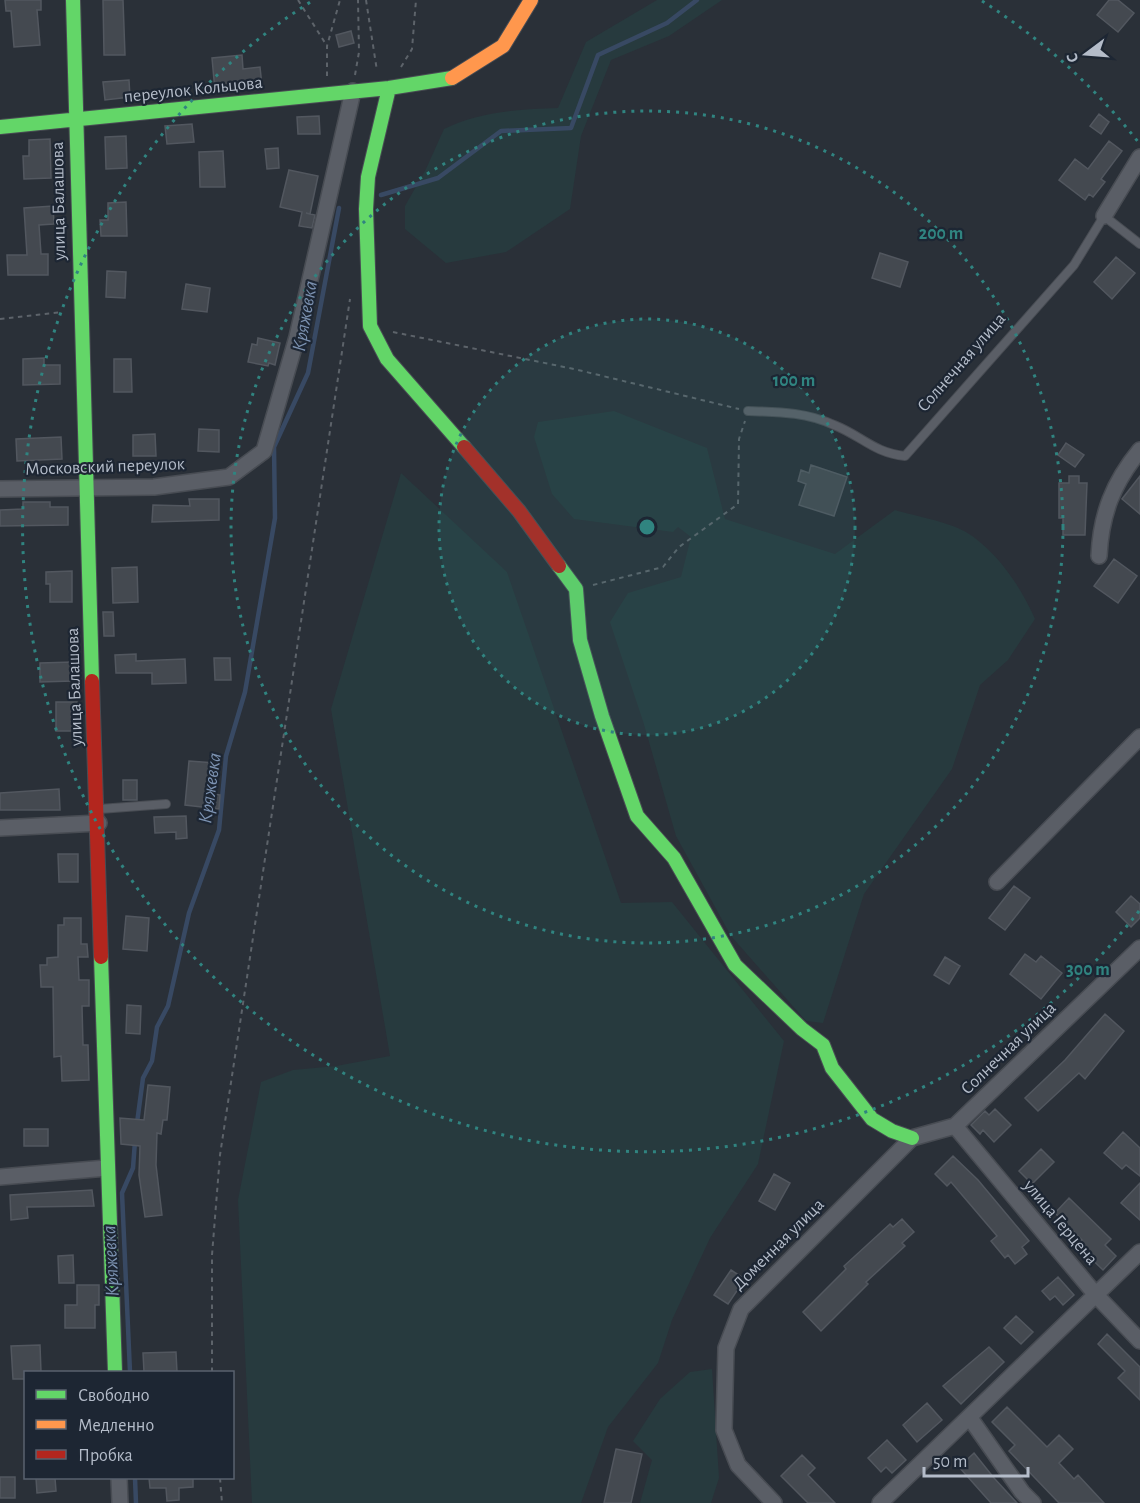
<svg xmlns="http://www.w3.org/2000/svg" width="1140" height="1503" viewBox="0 0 1140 1503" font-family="'Alegreya Sans',sans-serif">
<rect width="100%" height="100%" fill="#2a3038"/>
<path fill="#273a3e" d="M657,0H722L669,36L611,60L581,136L570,209L506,252L446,263L405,229V206L426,169L444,129C479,112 519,109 558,108L586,42Z
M614,411L707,448L725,519L835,554L895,510C915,516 949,522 966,532C997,551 1021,587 1035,619L1008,660L980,685L952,769L864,894L823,1023L806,1021L731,936L676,836L643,721L610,622L628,593L681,577L691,537L678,527L673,532L574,519L552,494L534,437L538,422Z
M401,473L507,572L621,903L672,902L784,1041L758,1164L710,1238L672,1320L658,1363L608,1427L581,1503H252L238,1200L261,1082L293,1070L336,1066L390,1056L331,709Z
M712,1369L719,1478L711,1503H640L652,1460L633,1441L660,1399L690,1372Z"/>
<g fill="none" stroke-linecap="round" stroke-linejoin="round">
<path stroke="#384963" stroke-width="4.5" d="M381,195L438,178L501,131L571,128L598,55L667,23L697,0
M137,1123L143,1078L152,1061L157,1027L168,1006L189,913L219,830L226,756L245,692L275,518L274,447L308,373L339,208
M130,1372L122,1193L133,1168L135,1141
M135,1478L136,1503"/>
</g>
<path fill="#444950" stroke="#52575f" stroke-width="1.5" d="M5,0H41V10H37L40,45L14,47L11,11H6Z
M103,0H123L125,55H104Z
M1109,0H1118L1134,13L1118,32L1097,15Z
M351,31L354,43L339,47L336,35Z
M242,55L243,69L260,67L262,86L215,91L212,58Z
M129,80L130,97L105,100L103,82Z
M1099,114L1109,122L1101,134L1090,126Z
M319,116L320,134H298L297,117Z
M192,124L194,142L167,144L165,126Z
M126,136L127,168L106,169L105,137Z
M50,139L51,178L24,179L23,156H29V140Z
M1109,141L1122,151L1101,179L1105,182L1093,197L1089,194L1085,200L1059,180L1075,159L1088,169Z
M278,148L279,168L267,169L265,149Z
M223,151L225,187H200L199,152Z
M289,170L318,176L310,214L306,213L315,215L312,228L299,226L302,212L280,207Z
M126,202L127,236H101L100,220H108V203Z
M53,206L54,224L39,225L41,254H48V275H8L7,255H27L24,208Z
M880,253L908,262L900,287L872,278Z
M1116,257L1135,273L1112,299L1094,282Z
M107,271L126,272L125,298L106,297Z
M186,284L210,288L207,312L182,309Z
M258,338L280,343L275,365L269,363L268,366L248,362L252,344L257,345Z
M44,358V365H60V384L23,385V359Z
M114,359H131L132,392H114Z
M199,429L219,430V452L198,451Z
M155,434L156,456H133V435Z
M61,437L62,459L17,461L16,439Z
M1066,443L1084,455L1075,467L1058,455Z
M811,465L847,477L834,516L799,505L806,484L798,481L801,470L809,473Z
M1069,476H1079V483H1087L1085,535H1063V518H1059V483H1069Z
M1140,476V514L1122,499Z
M189,499H219V520L152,522L153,505L190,506Z
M23,502H50V507H68V525L0,526V510L23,509Z
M1114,559L1137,576L1118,603L1094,586Z
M137,567L138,602L113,603L112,568Z
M72,571V602H50V584H46V572Z
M103,612H113L114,636H104Z
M136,654V661L185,659L186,683L152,684V673H116L115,655Z
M214,658H230L231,680H215Z
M73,662V681L40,682V663Z
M56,702H77V731H56Z
M189,761L215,763L212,794L220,795L219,809L185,805Z
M123,780H137V800H123Z
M59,789L60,810H0V793Z
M186,816L187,838L176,839V832L155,833L154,817Z
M58,854H78V882H59Z
M1014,886L1030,898L1005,930L989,918Z
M1131,896L1140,904V918L1131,927L1116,912Z
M126,916L149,918L147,951L123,949Z
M64,918H81V944H87L88,957H78L79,980H89V1006H82L83,1045H88L89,1080L62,1081L61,1056L54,1057L53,987H41L40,965H47V958L58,957V925H64Z
M1025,954L1036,962L1041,956L1062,973L1041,999L1010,974Z
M945,957L960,966L949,984L934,975Z
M127,1005L141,1006L140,1034L126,1033Z
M1105,1014L1124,1031L1085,1079L1079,1073L1038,1111L1025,1098L1065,1060Z
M148,1085L170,1087L167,1120H163L161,1134L157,1133L156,1165L162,1215L145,1217L139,1175L140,1146L121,1144L120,1118L144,1120Z
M995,1109L1011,1125L994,1142L983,1130L980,1134L971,1125L985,1111L989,1115Z
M24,1129H48V1146H24Z
M1123,1132L1140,1148V1176L1126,1165L1122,1169L1104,1153Z
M1041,1149L1054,1162L1032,1184L1019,1171Z
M953,1156L978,1180L1029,1241L1022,1247L1027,1254L1015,1264L1008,1255L1005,1258L991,1241L997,1236L951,1182L947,1186L935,1174Z
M774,1174L790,1183L775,1210L759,1201Z
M1140,1183V1220L1121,1203Z
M92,1190L94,1206L27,1207L28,1218L11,1220L10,1195Z
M1069,1198L1111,1239L1105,1245L1116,1256L1103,1270L1077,1245L1082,1240L1055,1213Z
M902,1219L914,1232L902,1243L905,1246L866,1282L868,1284L821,1331L803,1312L846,1269L844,1266L890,1224L893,1227Z
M73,1255L74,1283H59L58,1256Z
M731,1270L745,1279L728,1304L714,1295Z
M1058,1277L1074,1295L1063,1305L1055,1296L1050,1300L1042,1291Z
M77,1285H99V1305H95V1328H65V1305H77Z
M1016,1316L1033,1332L1021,1344L1004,1328Z
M1107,1334L1140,1367V1400L1118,1378L1125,1371L1098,1344Z
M40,1345L41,1372H26V1379H13L11,1346Z
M989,1347L1004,1362L961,1404L943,1386Z
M176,1352L177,1372H144L143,1353Z
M927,1403L942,1420L917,1442L903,1425Z
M1007,1407L1047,1447L1059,1435L1073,1449L1059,1463L1074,1479L1078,1475L1104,1503H1059L1009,1451L1015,1445L992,1422Z
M887,1440L906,1460L892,1473L886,1467L881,1472L868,1458Z
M616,1449L642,1454L631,1503H604Z
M974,1453L994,1478L1017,1503H991L959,1467Z
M802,1455L815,1468L808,1475L835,1503H808L781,1476Z
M0,1477H15V1498H0Z
M36,1478H55L56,1491L37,1493Z
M149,1478H193V1487L179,1488V1500L167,1501L166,1488H150Z"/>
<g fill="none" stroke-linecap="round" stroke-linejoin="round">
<defs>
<path id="lane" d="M748,411C779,412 806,412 834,425C862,436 874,453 905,456L1074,265L1104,216L1140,244
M100,809L166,804"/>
<path id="street" d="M1104,216L1140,157
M0,489L154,487L229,477L264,451L297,337L353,91
M1099,556C1101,514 1113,483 1140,450
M0,828L99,823
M997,882L1140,737
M955,1126L1096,1295L1140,1341
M0,1177L107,1168
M970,1418L1022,1492L1033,1503
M119,1478L120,1503
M774,1503L738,1465L724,1430L726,1348L741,1309L912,1138L955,1126L1140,948
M880,1503L1140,1252"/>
<path id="fast" d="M73,0L92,681
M389,88L368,177L366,209L370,326L387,359L464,447
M0,127L389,88L452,78
M559,566L576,589L580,640L602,716L637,816L674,858L735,965L802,1029L823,1045L832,1068L872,1119L892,1131L912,1138
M101,957L115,1372"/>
<path id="slow" d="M452,78L503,46L531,0"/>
<path id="jam" d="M464,447L519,511L559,566
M92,681L101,957"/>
</defs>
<use href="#lane" stroke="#484c53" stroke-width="10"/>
<use href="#street" stroke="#484c53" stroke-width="18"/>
<use href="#fast" stroke="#484c53" stroke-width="16"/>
<use href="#slow" stroke="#484c53" stroke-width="16"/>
<use href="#jam" stroke="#484c53" stroke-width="16"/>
<path stroke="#5d636a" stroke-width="2" stroke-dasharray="4.5 4.5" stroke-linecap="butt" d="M298,0L327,46
M366,0L377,71
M401,67L412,49L416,0
M355,75L359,52L358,0
M327,76V46L340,0
M0,319L62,312
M393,332L574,369L739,409
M593,585L663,567L679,547L738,504L739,439L745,421
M212,1372V1255L220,1155L350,299
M220,1478L222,1503"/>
<use href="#lane" stroke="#5a5e66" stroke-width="8"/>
<use href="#street" stroke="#5a5e66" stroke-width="15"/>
<use href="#fast" stroke="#63d668" stroke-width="14"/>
<use href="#slow" stroke="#ff974d" stroke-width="14"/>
<use href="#jam" stroke="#b3261e" stroke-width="14"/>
</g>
<circle cx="647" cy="527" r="208" fill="#308480" fill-opacity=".12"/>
<g fill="none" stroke="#308480" stroke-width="3" stroke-dasharray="3 6">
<circle cx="647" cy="527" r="208"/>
<circle cx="647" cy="527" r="416"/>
<path d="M1139 911A624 624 0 1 1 312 1M982 1A624 624 0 0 1 1139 143"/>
</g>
<g text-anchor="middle" stroke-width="4.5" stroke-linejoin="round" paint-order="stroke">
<g font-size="18" fill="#b4bcc9" stroke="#1d2633">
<text transform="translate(193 89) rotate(-6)" y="6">переулок Кольцова</text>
<text transform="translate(58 201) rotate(-91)" y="6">улица Балашова</text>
<text transform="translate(961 362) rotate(-49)" y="6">Солнечная улица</text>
<text transform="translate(105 466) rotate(-2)" y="6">Московский переулок</text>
<text transform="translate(74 687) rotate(-92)" y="6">улица Балашова</text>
<text transform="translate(1008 1048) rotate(-44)" y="6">Солнечная улица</text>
<text transform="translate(1061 1222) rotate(50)" y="6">улица Герцена</text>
<text transform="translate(778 1244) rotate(-45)" y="6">Доменная улица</text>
</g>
<g font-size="20" font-style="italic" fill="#7c92b1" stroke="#1d2633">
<text transform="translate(304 316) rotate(-80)" y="7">Кряжевка</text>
<text transform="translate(209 788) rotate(-82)" y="7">Кряжевка</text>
<text transform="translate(110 1261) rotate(-93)" y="7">Кряжевка</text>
</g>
</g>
<circle cx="647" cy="527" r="9" fill="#308480" stroke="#1d2633" stroke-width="3"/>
<g font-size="18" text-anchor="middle" font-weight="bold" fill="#308480" stroke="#1d2633" stroke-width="4.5" stroke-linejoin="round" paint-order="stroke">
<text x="941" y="239">200 m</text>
<text x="794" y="386">100 m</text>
<text x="1088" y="975">300 m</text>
</g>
<rect x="24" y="1371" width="210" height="108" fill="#1d2633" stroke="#59626f" stroke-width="1.5"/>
<rect x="36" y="1390" width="30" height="9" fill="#63d668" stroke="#59626f" stroke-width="1.5"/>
<text x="78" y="1401" font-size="18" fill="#b4bcc9">Свободно</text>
<rect x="36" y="1420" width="30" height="9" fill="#ff974d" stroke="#59626f" stroke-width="1.5"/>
<text x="78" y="1431" font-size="18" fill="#b4bcc9">Медленно</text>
<rect x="36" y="1450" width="30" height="9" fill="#b3261e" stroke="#59626f" stroke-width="1.5"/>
<text x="78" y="1461" font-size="18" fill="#b4bcc9">Пробка</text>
<g transform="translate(1086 54) rotate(254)" stroke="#1d2633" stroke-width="4.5" paint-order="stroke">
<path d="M0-4.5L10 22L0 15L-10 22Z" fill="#b4bcc9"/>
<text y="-9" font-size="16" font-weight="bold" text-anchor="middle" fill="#b4bcc9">С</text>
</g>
<path d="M924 1467v9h104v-9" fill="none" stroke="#b4bcc9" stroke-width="3"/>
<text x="933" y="1467" font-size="18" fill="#b4bcc9" stroke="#1d2633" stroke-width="4.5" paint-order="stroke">50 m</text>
</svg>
